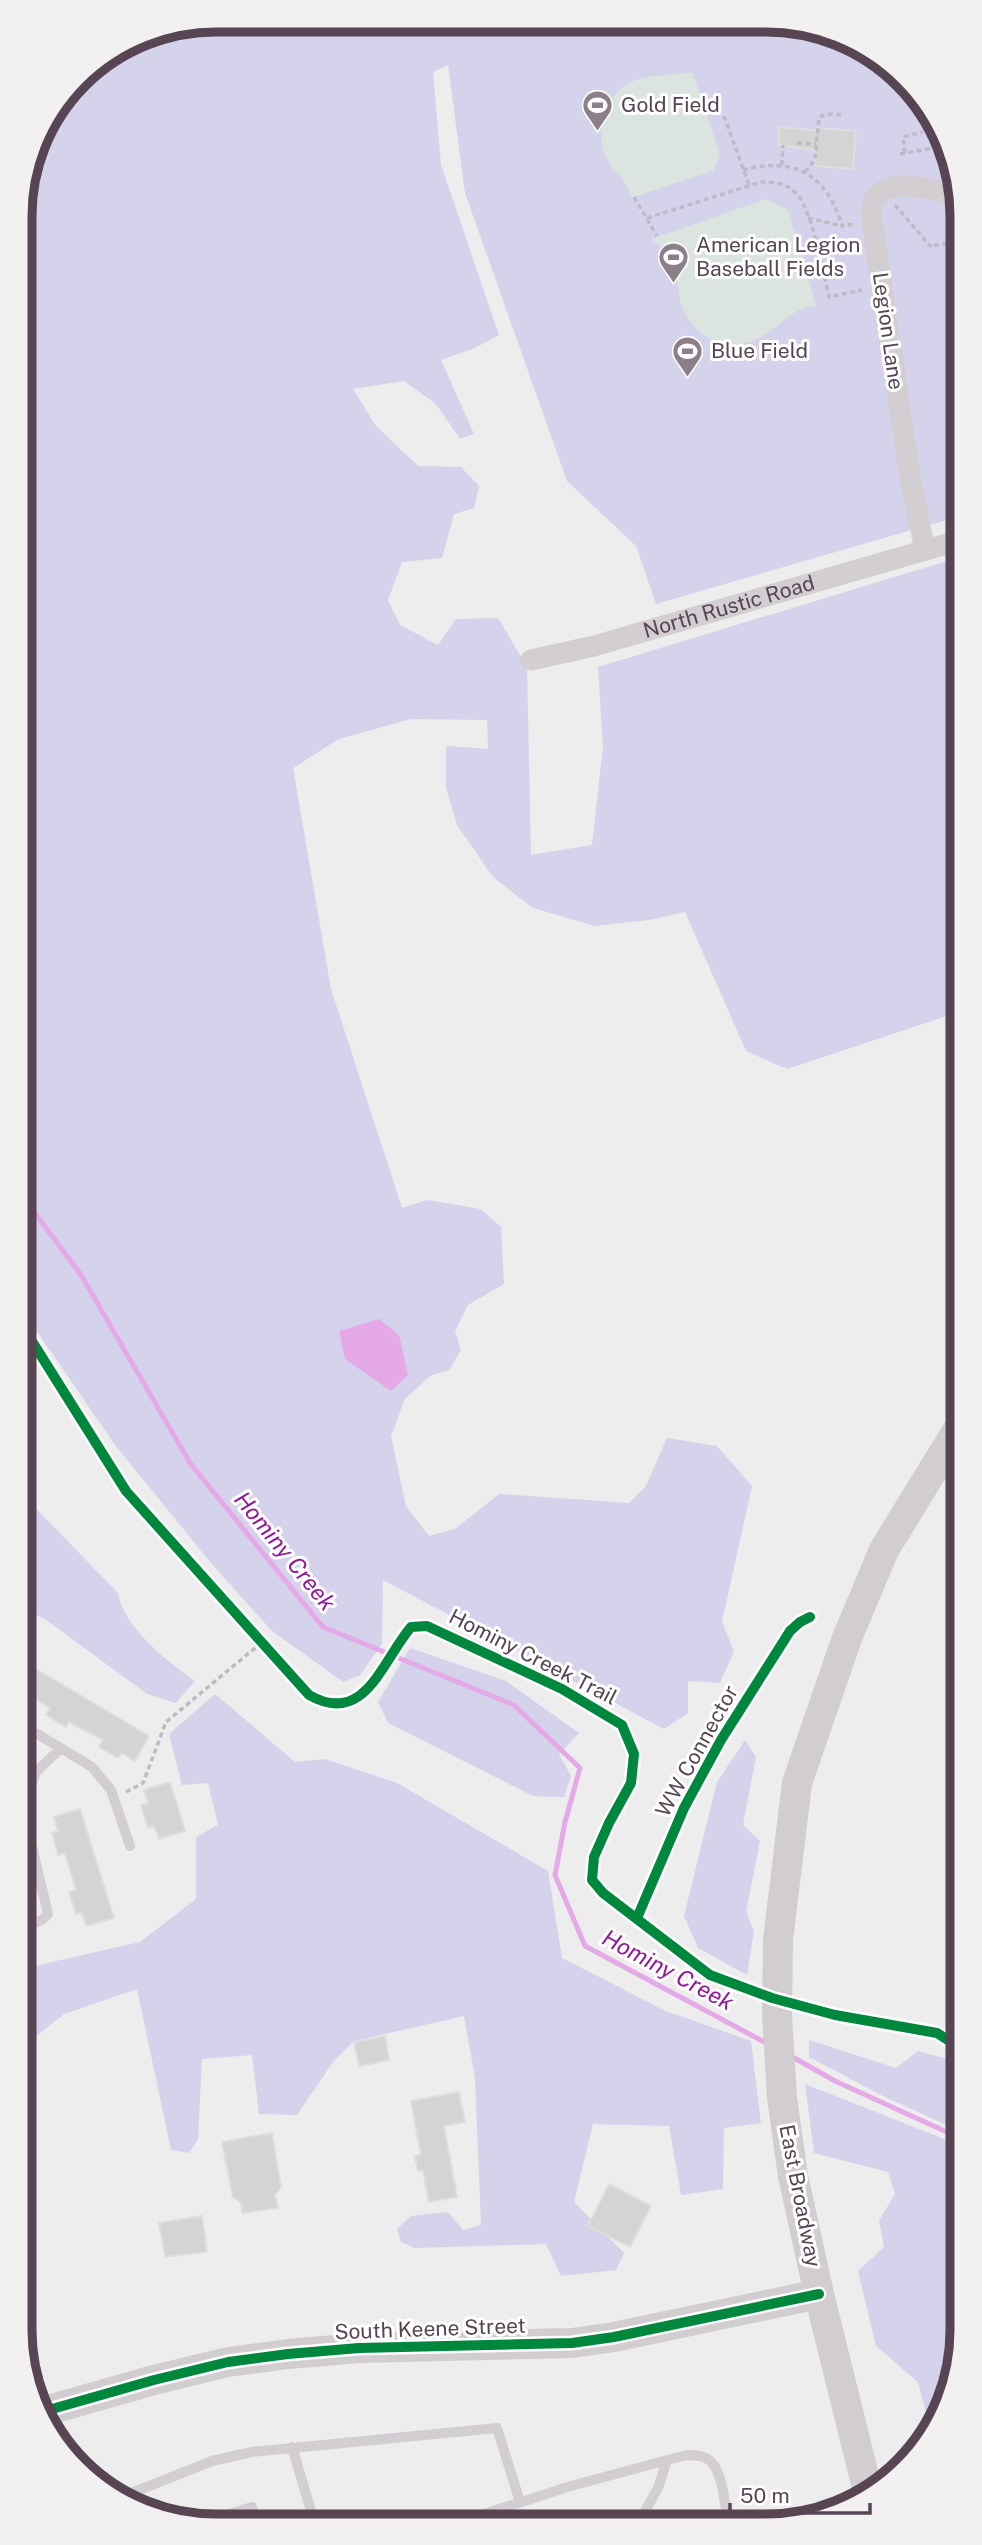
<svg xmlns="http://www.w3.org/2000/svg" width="982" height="2545" viewBox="0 0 982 2545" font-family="'Public Sans',sans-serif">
<rect width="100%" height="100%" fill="#ecedec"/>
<path fill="#d5d2eb" d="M215,19L805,23L905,76L956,165L957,517L656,604L636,546L567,481L465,193L448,65L433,72L441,165L499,335L475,348L441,360L474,434L460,439L436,404L404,381L353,389L376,426L418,466L461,467L479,486L474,508L454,514L442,558L402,562L388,600L400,625L438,645L456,619L498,618L527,667L531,855L592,845L603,747L598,667L957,558L958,913L951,960L959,998V1012L787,1069L746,1051L685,912L649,920L595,926L533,908L493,877L457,825L446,788V746L488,749L487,720L411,719L339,739L293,768L331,989L402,1208L427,1200L481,1209L501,1227L504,1284L468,1305L455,1331L461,1350L449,1370L430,1376L405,1399L391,1436L406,1506L429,1536L455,1529L499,1494L629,1503L646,1486L667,1438L717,1446L752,1486L722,1622L734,1651L720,1683L688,1681V1713L664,1729L383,1580L382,1644L360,1675L343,1682L272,1631L211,1563L115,1445L23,1311L20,202L40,128L86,68L141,34Z
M23,1495L118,1593C123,1627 168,1662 195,1681L176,1703L147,1694L45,1619L24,1610Z
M410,1648L506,1681L579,1733L559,1754L571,1776L564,1797L533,1796L388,1723L378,1702Z
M215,1694L295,1762L325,1759L397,1783L548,1871L562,1958L666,2011L751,2041L761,2123L724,2128L723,2189L681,2195L669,2126L593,2124L574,2202L624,2253L616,2270L561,2276L546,2244L414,2248L401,2242L397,2229L411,2216L448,2212L463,2230L481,2225L475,2078L464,2016L354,2041L333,2062L297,2115L259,2114L252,2055L202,2059L198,2139L189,2153L171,2150L137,1989L64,2014L34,2038L25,2065V1968L140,1942L196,1899V1837L218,1825L208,1783L182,1785L169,1734Z
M745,1740L756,1757L743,1825L760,1841L746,1912L754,1931L747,1975L698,1948L684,1916L717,1782Z
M809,2040L896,2068L918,2051L958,2062L962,2066V2132L885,2097L809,2057Z
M805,2084L962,2146V2342L948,2404L931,2432L918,2382L876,2346L858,2271L884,2247L879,2221L895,2194L888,2172L814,2153Z"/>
<path fill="#dbe4df" d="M685,73H693L695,79L720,155L713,171L631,198C626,177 614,174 606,157C594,132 605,94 631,82C647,75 668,75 685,73Z
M766,199L788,210L816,306C785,305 768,352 724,343C715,342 706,338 700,332C674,308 682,292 673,263C671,254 658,245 651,239Z"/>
<path fill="#e4a9e6" d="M379,1319L399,1335L408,1375L391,1391L345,1359L339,1331Z"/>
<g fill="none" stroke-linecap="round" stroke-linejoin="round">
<path stroke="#e4a9e6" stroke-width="5" d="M23,1197L81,1275L190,1463L323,1627L514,1705L580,1768L565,1822L555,1875L585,1946L768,2044
M789,2055L835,2081L962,2139"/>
</g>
<path fill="#d5d3d4" stroke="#dfdedf" stroke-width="2" d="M779,127L818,131V128L856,131L853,169L816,166L815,150L779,145Z
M24,1662L149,1736L135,1761L122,1753L118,1758L99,1747L103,1740L69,1722L66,1727L46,1715L50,1708L24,1692Z
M170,1782L185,1831L159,1839L154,1826L148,1828L141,1805L148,1803L144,1790Z
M80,1809L114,1918L86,1926L82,1913L76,1914L69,1892L76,1890L65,1853L58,1855L52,1833L58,1831L54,1817Z
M385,2036L389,2060L359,2066L354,2042Z
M459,2092L465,2122L444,2126L457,2197L429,2202L423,2170L418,2171L415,2156L421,2155L411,2101Z
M272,2133L281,2187L275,2195L278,2208L242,2213L241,2203L233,2197L222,2142Z
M609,2184L651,2206L630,2247L588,2226Z
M202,2216L207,2252L165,2257L159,2223Z"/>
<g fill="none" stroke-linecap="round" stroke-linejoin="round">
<path stroke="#bfbac6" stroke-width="3.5" stroke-dasharray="5 3.5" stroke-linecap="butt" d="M724,116L749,185
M797,143L816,144
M905,153L903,137L923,132
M900,154L945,146
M782,165L783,145
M743,170C795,156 827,175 842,226L855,224
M805,172L815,160L819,117L827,114L845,115
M634,197L657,236
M895,205L932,248L936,245L956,243
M647,218L761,182C774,182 786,183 796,193C812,209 823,273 829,297L862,290
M808,218L842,226
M126,1792L143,1783L166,1722L261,1643"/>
<path stroke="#d2ced1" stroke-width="10" d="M24,1726L92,1767L111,1790L130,1846
M24,1805L36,1772L61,1748
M24,1813L48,1914L42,1920L25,1927
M292,2447L314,2521
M124,2496L212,2461L252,2452L497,2428L520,2502
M640,2520L658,2488L667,2460
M462,2521L571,2486L686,2455C694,2455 703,2455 709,2460C723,2471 724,2502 728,2520
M204,2522L252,2507L257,2522"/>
<g stroke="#d2ced1" stroke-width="21">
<path d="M925,550L909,471L872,221C865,171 927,186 956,197"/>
<path id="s1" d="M531,660L594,646L957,541"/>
</g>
<path stroke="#d1cdd0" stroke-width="30" d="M45,2411L154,2380L228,2362L288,2354L359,2348L572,2343L614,2337L819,2294
M867,2488L819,2294L793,2176L782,2098L777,2015L778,1940L797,1783L847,1638L884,1550L960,1426"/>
<defs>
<path id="cycleway" d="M23,1327L126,1491L309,1695C365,1727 382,1661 411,1627L427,1626L562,1689L622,1725L634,1754L631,1783L609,1823L594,1857L592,1880L603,1893L710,1975L772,1998L835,2015L937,2033L962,2049
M637,1918L684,1808L721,1740L790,1631L800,1622L810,1617
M45,2411L154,2380L228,2362L288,2354L359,2348L572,2343L614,2337L819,2294"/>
</defs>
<use href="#cycleway" stroke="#fff" stroke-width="15"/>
<use href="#cycleway" stroke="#00873e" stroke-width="10"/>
</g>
<defs>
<symbol id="stadium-pin" viewBox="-11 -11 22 30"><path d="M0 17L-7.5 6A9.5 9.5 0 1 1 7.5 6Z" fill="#8b8089" stroke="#fff"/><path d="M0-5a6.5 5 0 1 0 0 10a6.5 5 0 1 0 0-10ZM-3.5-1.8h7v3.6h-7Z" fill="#fff"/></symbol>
</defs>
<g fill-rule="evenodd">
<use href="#stadium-pin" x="580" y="88" width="35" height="47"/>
<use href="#stadium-pin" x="656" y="240" width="35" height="47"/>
<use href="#stadium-pin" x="670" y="334" width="35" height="47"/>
</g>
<g text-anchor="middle" stroke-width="6" stroke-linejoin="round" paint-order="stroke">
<g font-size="21" fill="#574553" stroke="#fff" text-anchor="start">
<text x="621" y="112">Gold Field</text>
<text x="696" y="252">American Legion<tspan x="696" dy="24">Baseball Fields</tspan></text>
<text x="711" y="358">Blue Field</text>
</g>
<g font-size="21" fill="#574553" stroke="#fff">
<text transform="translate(888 331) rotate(82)" y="7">Legion Lane</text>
<text dy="7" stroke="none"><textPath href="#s1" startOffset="205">North Rustic Road</textPath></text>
<text transform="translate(533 1657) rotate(27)" y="7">Hominy Creek Trail</text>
<text transform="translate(697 1751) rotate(-61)" y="7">WW Connector</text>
<text transform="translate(800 2196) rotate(79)" y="7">East Broadway</text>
<text transform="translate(430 2329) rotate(-2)" y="7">South Keene Street</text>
</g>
<g font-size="23" font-style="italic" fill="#931799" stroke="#fff">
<text transform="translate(285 1551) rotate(51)" y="8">Hominy Creek</text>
<text transform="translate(668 1970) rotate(28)" y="8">Hominy Creek</text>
</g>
</g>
<path d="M0 0H982V2545H0ZM216 32H766A184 184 0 0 1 950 216V2330A184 184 0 0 1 766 2514H216A184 184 0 0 1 32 2330V216A184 184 0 0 1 216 32Z" fill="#f2f0f1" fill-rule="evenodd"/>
<path fill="none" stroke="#574553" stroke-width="9" d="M216 32H766A184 184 0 0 1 950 216V2330A184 184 0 0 1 766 2514H216A184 184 0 0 1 32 2330V216A184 184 0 0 1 216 32Z"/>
<path d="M730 2503v10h140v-10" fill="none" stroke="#574553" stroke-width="3.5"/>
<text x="740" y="2503" font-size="21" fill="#574553" stroke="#ffffff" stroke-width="5" paint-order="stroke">50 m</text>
</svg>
